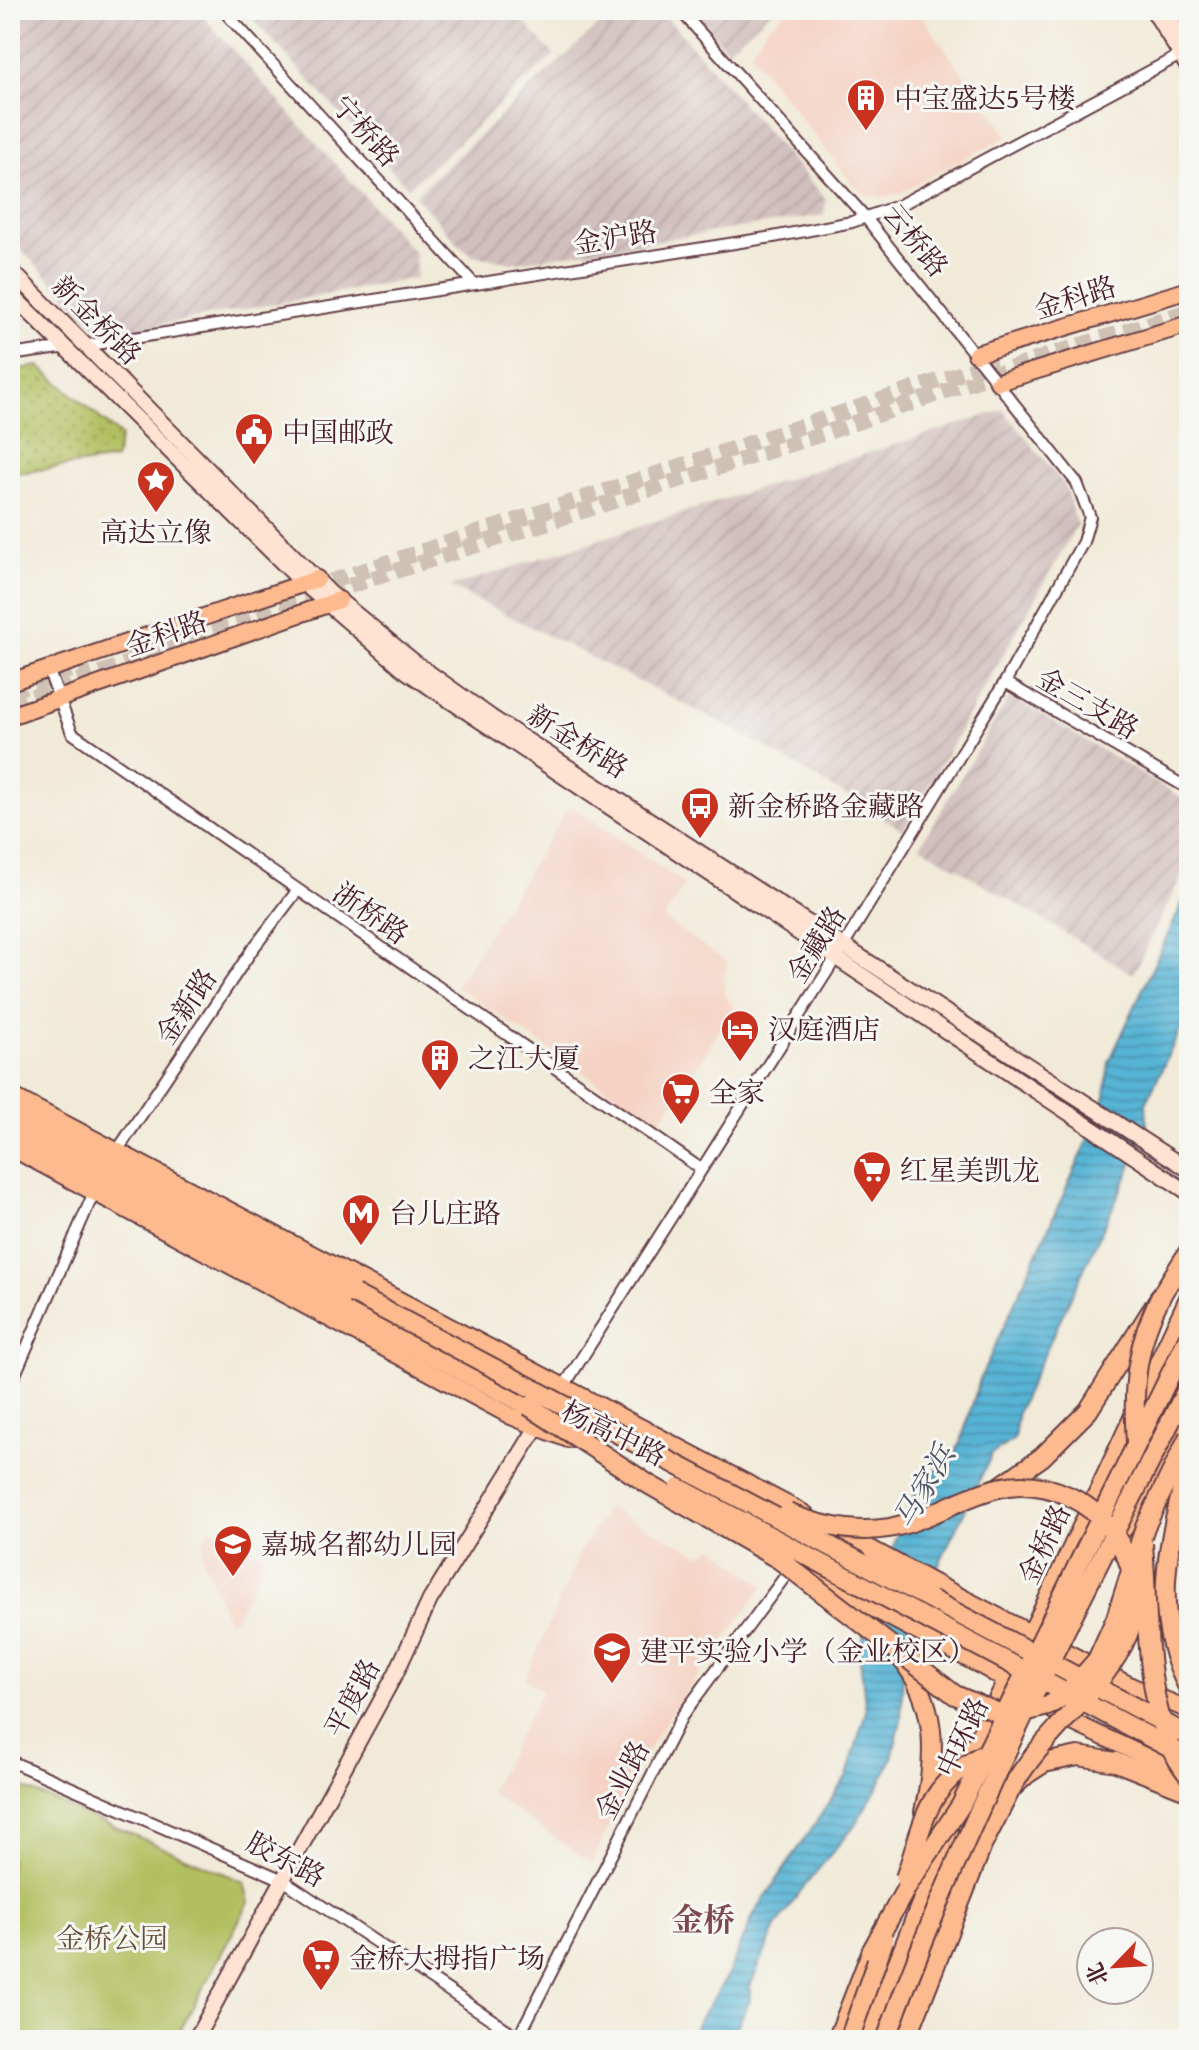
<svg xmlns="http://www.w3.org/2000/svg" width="1199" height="2050" viewBox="0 0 1199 2050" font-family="'Gentium Book Plus','Noto Serif SC',serif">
<defs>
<pattern id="industrial-furrows" width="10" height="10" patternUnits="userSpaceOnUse" patternTransform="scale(2)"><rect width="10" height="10" fill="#d1bfbd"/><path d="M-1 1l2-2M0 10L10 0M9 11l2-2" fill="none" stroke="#b5a4a3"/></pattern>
<pattern id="grass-dots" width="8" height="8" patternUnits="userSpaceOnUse" patternTransform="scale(2)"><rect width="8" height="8" fill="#b2bf61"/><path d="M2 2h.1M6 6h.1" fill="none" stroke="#939b50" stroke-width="1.8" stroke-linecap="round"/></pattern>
<pattern id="water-rules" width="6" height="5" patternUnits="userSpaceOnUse" patternTransform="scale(2)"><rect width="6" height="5" fill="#57b4d5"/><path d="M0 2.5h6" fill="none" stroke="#4a92ad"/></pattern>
</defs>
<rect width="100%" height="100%" fill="#f6f6f2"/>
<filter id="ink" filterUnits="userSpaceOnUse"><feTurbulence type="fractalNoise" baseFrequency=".0125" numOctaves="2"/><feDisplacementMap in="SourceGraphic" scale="16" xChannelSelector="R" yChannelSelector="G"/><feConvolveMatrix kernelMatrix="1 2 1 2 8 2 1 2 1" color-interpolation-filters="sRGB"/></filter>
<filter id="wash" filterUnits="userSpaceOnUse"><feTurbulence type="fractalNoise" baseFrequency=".006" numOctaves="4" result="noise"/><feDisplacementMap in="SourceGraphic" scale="32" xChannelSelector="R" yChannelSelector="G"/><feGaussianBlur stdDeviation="1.8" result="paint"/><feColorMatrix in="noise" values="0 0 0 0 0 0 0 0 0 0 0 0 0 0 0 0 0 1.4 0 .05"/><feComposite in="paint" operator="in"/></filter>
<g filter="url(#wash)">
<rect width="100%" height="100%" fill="#f1ead8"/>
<path fill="#f5d2c3" d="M789,10H917L1008,136L899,193L883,197L865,194L854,186L750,53L767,27Z
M570,805L685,884L664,919L728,963L724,978L726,995L734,1008L659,1124L456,986Z
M608,1508L701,1555L714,1547L764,1586L673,1710L633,1775L592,1863L489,1793L542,1691L525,1679L583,1546Z
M209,1528L267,1557L234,1619L228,1620L204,1561L203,1543Z"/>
<path fill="url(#industrial-furrows)" d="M10,10H197L415,253L416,278L119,332L100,331L10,238Z
M245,10H513L554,55L408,188Z
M615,10H660L826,199L824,215L512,263L473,255L459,245L415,195Z
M692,10H773L727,50Z
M1003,410L1065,486L1077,525L903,830L738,731L451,587Z
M1010,696L1189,802V861L1133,974L920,846Z"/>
<path fill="url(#grass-dots)" stroke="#7e6f46" stroke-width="2" d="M39,366L121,436L115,459L10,474V370Z"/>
<path fill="#b2bf61" stroke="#7e6f46" stroke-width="2" d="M10,1782L244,1882L249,1902L175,2040H10Z"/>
<path fill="url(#water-rules)" stroke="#506a80" stroke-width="2" d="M1189,889V1011L1146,1103L1147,1124L1126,1179L1018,1410L1014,1439L992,1454L936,1570L904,1645L901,1720L892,1758L881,1782L854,1826L802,1889L776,1927L750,1986V2001L730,2040H692L696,2025L727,1977L754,1914L847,1776L866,1711L859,1650L898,1531L916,1492L925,1479L954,1455L962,1438L980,1379L1096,1123L1105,1096L1109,1062Z"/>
</g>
<g filter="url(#ink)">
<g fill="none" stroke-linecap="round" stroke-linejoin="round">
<path stroke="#d0c1b5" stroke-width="16" stroke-dasharray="16 8" stroke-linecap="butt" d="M308,589L996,362
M10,691L89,664
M10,705L318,596L825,433L1053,354L1189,311"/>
<defs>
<path id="street" d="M223,10L474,284
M83,346L773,237L852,222L900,205L1184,53
M10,355L67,347
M48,669L72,733L701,1169
M1005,682L1189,789
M117,1151L252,950L297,891
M10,1386L95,1190
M564,1386L844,945L1005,682L1083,542L1090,517L1077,483L866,218L680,10
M10,1761L283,1880L518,2037
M517,2040L682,1716L792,1567"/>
<path id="secondary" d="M1153,10L1189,69
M1165,10L1189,47
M10,269L330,593L417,664L491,717L1189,1170
M10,293L302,582L407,672L1189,1193
M195,2040L396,1673L430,1600L542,1419"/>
<path id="primary" d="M976,354L1189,290
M998,382L1189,324
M10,682L317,579
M10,716L339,600
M10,1095L805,1514
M10,1147L511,1416L568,1439
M1178,1395L1189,1370
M832,1528L873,1550
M1117,1537L1142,1507L1189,1407
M802,1561L876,1610L989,1670L1070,1721L1189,1777
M934,1583L1133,1687L1189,1710
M933,1841L948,1797L1043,1608L1189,1296"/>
<path id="highway" d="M10,1111L354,1294
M10,1131L529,1406
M998,1488L1042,1457L1088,1411L1189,1251
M898,1654C938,1702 937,1754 924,1812
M837,2040L872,1950
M867,2040L949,1833
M906,2040L982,1846L1011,1789L1027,1774L1044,1763L1078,1756L1116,1762L1189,1791"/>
</defs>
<use href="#street" stroke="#633d45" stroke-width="14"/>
<use href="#secondary" stroke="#633d45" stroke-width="18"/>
<use href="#primary" stroke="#633d45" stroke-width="20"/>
<use href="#highway" stroke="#633d45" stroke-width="22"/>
<use href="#street" stroke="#fff" stroke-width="10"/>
<use href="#secondary" stroke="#fee3d2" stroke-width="14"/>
<use href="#primary" stroke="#fcba8e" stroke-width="16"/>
<use href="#highway" stroke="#fcba8e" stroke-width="18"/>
<defs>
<path id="primary-bridge" d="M873,1550L934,1583"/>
<path id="highway-bridge" d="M354,1294L1189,1736
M529,1406L648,1484L780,1560L955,1695L999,1713L1024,1712L1048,1706L1067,1694L1097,1660L1116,1618L1145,1527L1189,1436
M1136,1442C1132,1388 1136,1343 1162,1294
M1189,1466C1167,1540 1150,1617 1189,1689
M679,1488L1189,1758
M788,1513C820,1526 854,1534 889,1528C927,1521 960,1497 998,1488C1046,1476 1099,1503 1121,1546C1136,1572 1140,1605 1128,1634C1105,1691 1043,1731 1011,1789
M1143,1544C1149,1614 1142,1720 1189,1776
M905,1878C926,1818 924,1788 985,1753
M872,1950L909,1883L961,1805L1189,1336
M849,2040L884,1940
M886,2040C967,1812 1081,1600 1189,1385"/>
</defs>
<use href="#primary-bridge" stroke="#633d45" stroke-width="20" stroke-linecap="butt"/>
<use href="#highway-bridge" stroke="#633d45" stroke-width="22" stroke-linecap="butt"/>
<use href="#primary-bridge" stroke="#fcba8e" stroke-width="16"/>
<use href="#highway-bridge" stroke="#fcba8e" stroke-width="18"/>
</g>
</g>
<defs>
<symbol id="building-pin" viewBox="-11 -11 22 30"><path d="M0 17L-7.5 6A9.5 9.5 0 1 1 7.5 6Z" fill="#c8321e" stroke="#f6f6f2"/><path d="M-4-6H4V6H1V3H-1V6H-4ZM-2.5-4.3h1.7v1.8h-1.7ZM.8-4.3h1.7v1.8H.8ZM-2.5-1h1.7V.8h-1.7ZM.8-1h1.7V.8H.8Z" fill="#fff"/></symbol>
<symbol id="civic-pin" viewBox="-11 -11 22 30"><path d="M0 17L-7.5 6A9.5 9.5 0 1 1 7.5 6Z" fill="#c8321e" stroke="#f6f6f2"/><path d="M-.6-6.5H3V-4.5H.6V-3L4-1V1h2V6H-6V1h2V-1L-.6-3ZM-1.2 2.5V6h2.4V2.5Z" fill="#fff"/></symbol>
<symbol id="sight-pin" viewBox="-11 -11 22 30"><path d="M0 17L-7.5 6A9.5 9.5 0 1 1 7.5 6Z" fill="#c8321e" stroke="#f6f6f2"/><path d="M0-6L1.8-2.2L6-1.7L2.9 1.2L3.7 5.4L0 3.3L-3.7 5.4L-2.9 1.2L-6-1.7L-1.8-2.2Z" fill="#fff"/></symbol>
<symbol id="bus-pin" viewBox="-11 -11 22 30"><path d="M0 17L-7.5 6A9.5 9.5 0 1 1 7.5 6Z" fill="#c8321e" stroke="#f6f6f2"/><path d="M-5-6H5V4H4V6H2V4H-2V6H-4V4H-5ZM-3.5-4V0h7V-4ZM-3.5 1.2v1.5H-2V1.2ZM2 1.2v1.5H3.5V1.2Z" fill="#fff"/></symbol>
<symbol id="hotel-pin" viewBox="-11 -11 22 30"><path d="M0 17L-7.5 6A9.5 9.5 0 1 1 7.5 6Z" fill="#c8321e" stroke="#f6f6f2"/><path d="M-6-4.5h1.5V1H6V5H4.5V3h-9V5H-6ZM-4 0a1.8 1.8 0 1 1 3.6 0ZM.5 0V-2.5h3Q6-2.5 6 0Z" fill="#fff"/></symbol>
<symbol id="supermarket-pin" viewBox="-11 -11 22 30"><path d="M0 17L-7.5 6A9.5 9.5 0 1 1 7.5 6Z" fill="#c8321e" stroke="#f6f6f2"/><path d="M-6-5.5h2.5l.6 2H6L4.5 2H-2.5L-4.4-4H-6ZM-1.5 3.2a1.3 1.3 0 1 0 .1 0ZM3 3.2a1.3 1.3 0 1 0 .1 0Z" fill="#fff"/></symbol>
<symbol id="metro-pin" viewBox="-11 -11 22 30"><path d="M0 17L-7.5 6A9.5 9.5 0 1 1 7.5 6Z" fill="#c8321e" stroke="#f6f6f2"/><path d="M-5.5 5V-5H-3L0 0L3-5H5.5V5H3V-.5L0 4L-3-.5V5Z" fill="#fff"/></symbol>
<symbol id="school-pin" viewBox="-11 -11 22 30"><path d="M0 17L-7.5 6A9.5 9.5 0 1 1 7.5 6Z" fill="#c8321e" stroke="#f6f6f2"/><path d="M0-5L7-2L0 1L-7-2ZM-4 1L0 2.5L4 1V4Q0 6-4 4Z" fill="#fff"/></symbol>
</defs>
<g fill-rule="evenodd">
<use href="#building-pin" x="844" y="76" width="44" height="60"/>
<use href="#civic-pin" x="232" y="410" width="44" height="60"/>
<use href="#sight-pin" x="134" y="458" width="44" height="60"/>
<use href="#bus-pin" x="678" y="784" width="44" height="60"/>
<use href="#hotel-pin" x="718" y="1007" width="44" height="60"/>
<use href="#building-pin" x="418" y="1036" width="44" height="60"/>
<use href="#supermarket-pin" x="659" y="1070" width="44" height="60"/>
<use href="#supermarket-pin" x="850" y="1148" width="44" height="60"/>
<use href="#metro-pin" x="339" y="1191" width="44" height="60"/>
<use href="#school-pin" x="211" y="1522" width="44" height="60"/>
<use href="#school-pin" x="590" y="1629" width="44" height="60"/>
<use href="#supermarket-pin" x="299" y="1936" width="44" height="60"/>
</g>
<g text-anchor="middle" stroke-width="6" stroke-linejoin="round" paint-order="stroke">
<g font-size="28" fill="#4a1f2b" stroke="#f6f6f2" text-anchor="start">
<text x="894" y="108">中宝盛达5号楼</text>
<text x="282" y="442">中国邮政</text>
<text x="156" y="542" text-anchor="middle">高达立像</text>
<text x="728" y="816">新金桥路金藏路</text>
<text x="768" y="1039">汉庭酒店</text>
<text x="468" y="1068">之江大厦</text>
<text x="709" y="1102">全家</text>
<text x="900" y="1180">红星美凯龙</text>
<text x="389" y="1223">台儿庄路</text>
<text x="261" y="1554">嘉城名都幼儿园</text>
<text x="640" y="1661">建平实验小学（金业校区）</text>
<text x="349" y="1968">金桥大拇指广场</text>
</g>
<g font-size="28" fill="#4a1f2b" stroke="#f6f6f2">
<text transform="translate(366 131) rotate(48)" y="10">宁桥路</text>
<text transform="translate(615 237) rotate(-9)" y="10">金沪路</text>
<text transform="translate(916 240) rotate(51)" y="10">云桥路</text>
<text transform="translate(1075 297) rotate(-17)" y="10">金科路</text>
<text transform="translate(97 320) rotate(45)" y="10">新金桥路</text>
<text transform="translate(166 633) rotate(-19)" y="10">金科路</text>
<text transform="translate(1088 703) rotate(30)" y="10">金三支路</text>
<text transform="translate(578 741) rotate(32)" y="10">新金桥路</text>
<text transform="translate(371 913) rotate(35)" y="10">浙桥路</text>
<text transform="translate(816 944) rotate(-58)" y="10">金藏路</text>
<text transform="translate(186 1006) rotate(-56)" y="10">金新路</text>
<text transform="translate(614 1433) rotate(26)" y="10">杨高中路</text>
<text transform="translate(1044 1544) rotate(-65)" y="10">金桥路</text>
<text transform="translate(352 1698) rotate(-62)" y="10">平度路</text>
<text transform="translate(962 1737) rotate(-65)" y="10">中环路</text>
<text transform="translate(622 1780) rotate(-63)" y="10">金业路</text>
<text transform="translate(286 1859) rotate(28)" y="10">胶东路</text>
</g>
<g font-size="28" fill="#694f3b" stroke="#f6f6f2">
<text x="112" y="1948">金桥公园</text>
</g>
<g font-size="30" font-style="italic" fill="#4f5366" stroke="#f6f6f2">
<text transform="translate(924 1487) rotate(-60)" y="10">马家浜</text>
</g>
<g font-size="32" font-weight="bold" fill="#7d494e" stroke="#f6f6f2">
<text x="703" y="1931">金桥</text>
</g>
</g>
<rect width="1199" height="2050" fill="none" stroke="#f6f6f2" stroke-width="40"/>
<g transform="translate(1115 1966) rotate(245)"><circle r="38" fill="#f6f6f2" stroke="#b1a0a2" stroke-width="2"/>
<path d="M0-6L14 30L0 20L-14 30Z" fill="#c8321e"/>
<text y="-12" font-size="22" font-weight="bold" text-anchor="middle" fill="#4a1f2b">北</text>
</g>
</svg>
